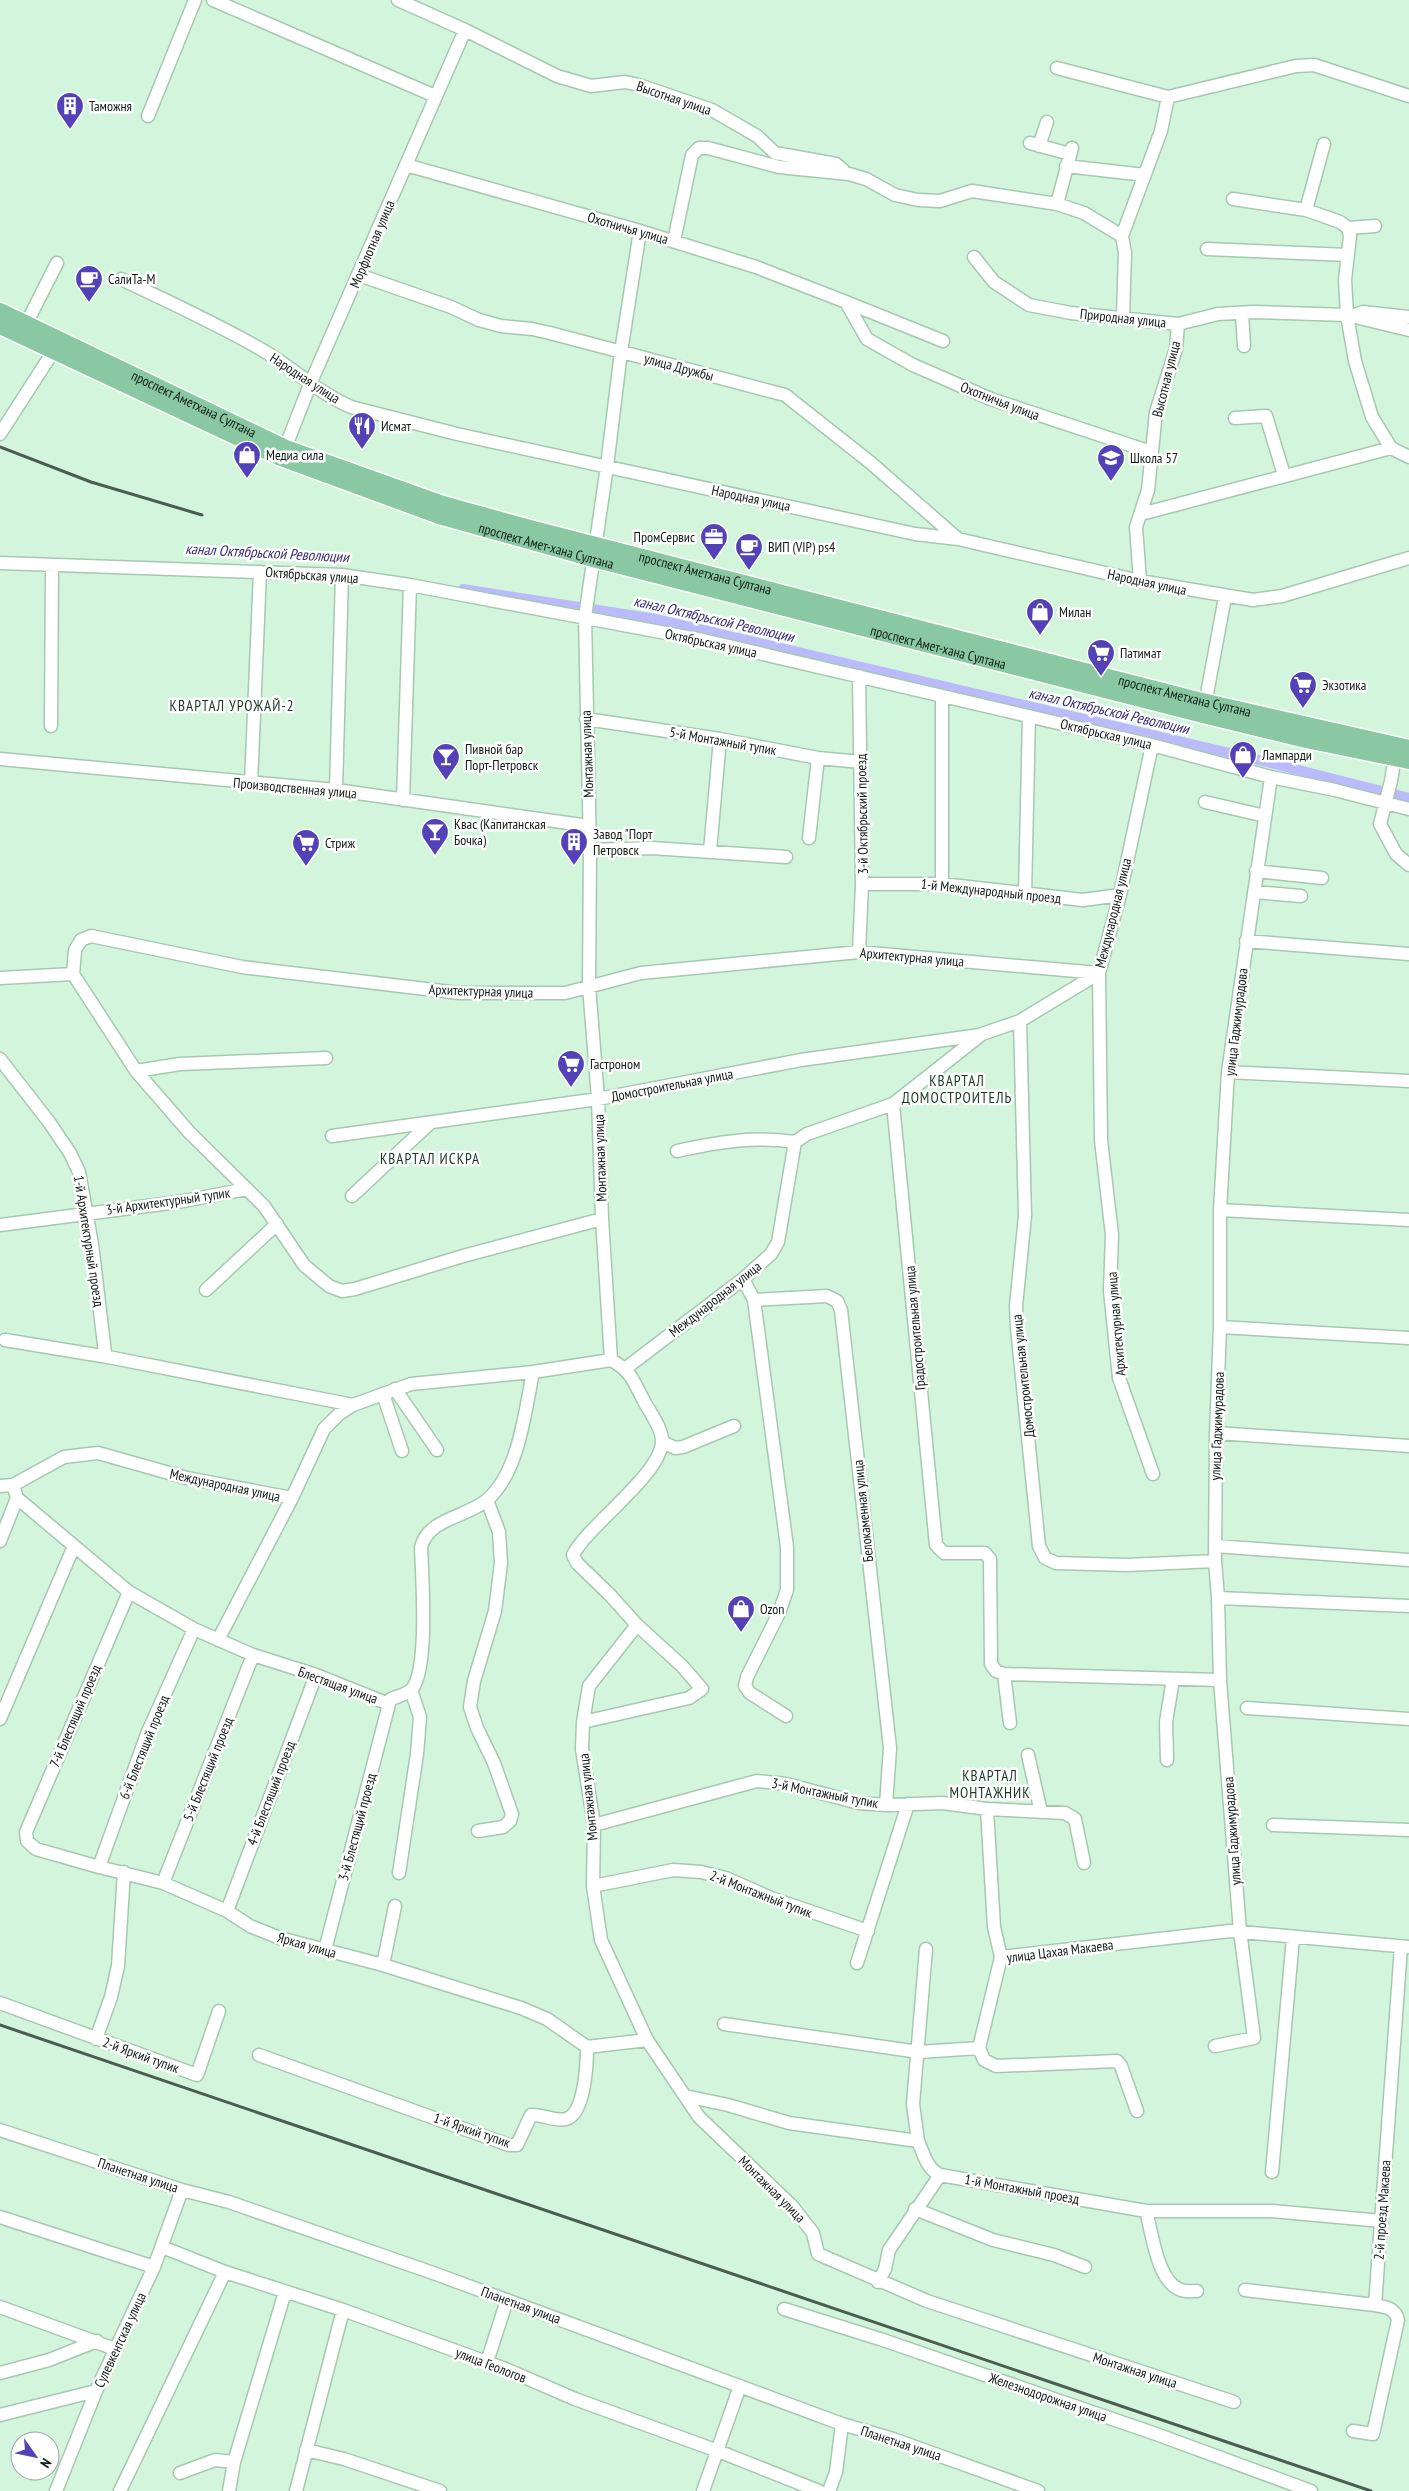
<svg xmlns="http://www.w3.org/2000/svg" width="1409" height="2491" viewBox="0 0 1409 2491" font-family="'PT Sans Narrow',sans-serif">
<rect width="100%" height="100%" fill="#d2f5dc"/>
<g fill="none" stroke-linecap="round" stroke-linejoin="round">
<path stroke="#babafc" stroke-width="10" d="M463,589L656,619L1247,757L1409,798"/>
<defs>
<path id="minor" d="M213,0L435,96
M398,0L465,30L557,76L591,86L625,82L639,85L712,110L757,136L775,153L836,164L843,170
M1057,68L1168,97L1161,131L1122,236
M1168,97L1296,66L1314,65L1409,96
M148,116L195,0
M1030,143L1070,154
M1324,144L1306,210L1340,222L1348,228L1350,236L1345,280L1347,315L1355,361L1372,417L1391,448L1409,457
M1039,146L1047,122
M406,165L640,231L756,267L846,302L867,339L913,365L991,399L1151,452
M1066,166L1145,175
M1233,199L1306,210
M1057,204L1072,148
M1348,228L1375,226
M640,231L621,352L607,466L585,617L590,850L589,986L598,1099L602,1219L611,1360C632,1371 634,1383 645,1403C651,1414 662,1428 662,1441C662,1474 588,1525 573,1555L577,1563L610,1595L637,1625L589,1686L583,1722L582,1749L594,1825L593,1886L601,1940L647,2040L699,2117L792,2206L813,2233L818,2254L927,2301L1234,2402
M674,241L692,155L699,148H708L779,167L849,174L866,179L895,195L918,200L940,201L972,191L1057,204L1084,213L1122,236L1125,253L1123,317
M1207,249L1348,255
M974,257L994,282L1029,305L1071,313L1178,324L1218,314L1253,312L1347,315L1409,330
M359,275L451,307L479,320L501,326L532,329L550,333L785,395L871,463L958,539
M121,279C169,302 218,324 264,351C294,369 319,393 351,407L457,434L915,534L958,539L1140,581L1253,600L1282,596L1409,558
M846,302L943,341
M1242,313L1244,346
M1357,314L1363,312L1409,317
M22,332L57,263
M1235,418L1266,416L1284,475
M0,434L58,344
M282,456L311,382L465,30
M1141,514L1391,448
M0,563L342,575L410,585L703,640L1152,745L1271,777L1335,790L1409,809
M1140,581L1136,527L1148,490L1156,412L1176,349L1178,324
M859,676L862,884L859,952
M1204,710L1225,597
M586,719L720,739L818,758L861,762
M51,726L52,566
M1396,749L1391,781L1380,824L1396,854L1409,865
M0,759L336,790L589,826
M251,784L260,572
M336,790L342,575
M403,800L410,585
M1205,802L1265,816
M809,838L818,758
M590,850L652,848L786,857
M710,851L720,739
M1256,871L1322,878
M862,884H942L1083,900L1120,895
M942,884V697
M1254,892L1301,896
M1025,894L1029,716
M1246,941L1409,954
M0,978L73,974
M1020,1021L1025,1216L1016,1306L1017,1328L1039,1546L1045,1558L1056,1563L1127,1565L1215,1561
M0,1059L49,1122L70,1153L79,1172L92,1244L105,1353L108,1357L353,1405
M136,1071L180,1064L326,1058
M1228,1072L1409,1081
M893,1104L936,1545L944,1553H985L990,1559L991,1664L996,1671L1004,1674L1220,1680
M332,1136L598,1099L801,1060L980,1035
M677,1151C718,1142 753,1136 795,1142
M352,1196L429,1124
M1220,1210L1409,1220
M602,1219L463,1256L355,1289L342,1291L329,1286L304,1265L264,1206L189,1132L136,1071L73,974L75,950L81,940L91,936L242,967L459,993H565L641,973L859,952L1099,973L1101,1140L1112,1235L1110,1291L1119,1378L1153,1474
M0,1225L178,1202L247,1189
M743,1279L754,1300L787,1547V1590L779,1613L747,1677L745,1686L750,1693L786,1716
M206,1290L277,1224
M754,1300L827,1296L837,1301L841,1310L890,1748L886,1805
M1220,1327L1409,1338
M5,1340L108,1357
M626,1368L743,1279L771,1254L778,1242L795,1142L807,1134L893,1104L982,1034L1020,1021L1099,973L1120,895L1152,745
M395,1389L437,1450
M383,1394L402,1451
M1216,1433L1409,1446
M663,1442L675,1448L683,1447L734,1426
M13,1485L17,1498L129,1592L194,1629L253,1655L316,1675L389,1704L391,1699C398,1696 406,1695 412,1689C429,1668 422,1576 421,1547C429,1518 465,1518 487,1500C519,1473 525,1411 533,1372
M0,1486L13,1485L64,1457L98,1453L187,1478L292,1498L324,1429L339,1414L353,1405L411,1384L533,1372L611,1360
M0,1541L17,1498
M1215,1546L1409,1560
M129,1592L26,1832L27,1841L36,1849L99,1867L163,1883L227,1911L250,1926L280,1938L383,1965L521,2008L547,2019L587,2047
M1218,1598L1409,1606
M218,1640L292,1498
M1004,1674L1010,1723
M1247,1708L1409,1719
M0,1719L74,1546
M583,1722L689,1698L702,1689L682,1666L637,1625
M1028,1755L1041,1812
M1167,1760L1166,1722L1173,1679
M987,1809L994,1927L1001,1957
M594,1825L757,1781L786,1784L859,1803L886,1805L943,1803L987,1809L1065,1813L1075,1819L1084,1863
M1273,1825L1409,1830
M478,1831L503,1827L510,1821L512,1814L494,1763L477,1728L470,1707L474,1681L495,1611L501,1563L499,1532L487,1500
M99,1867L147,1734L194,1629
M399,1873L417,1754L420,1717L411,1690
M163,1883L253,1655
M593,1886L673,1870L701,1872L726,1878L771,1898L868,1931
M227,1911L316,1675
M325,1950L389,1704
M857,1963L908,1804
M383,1965L395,1906
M0,2003L197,2075L219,2011
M724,2024L919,2052L979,2048L1001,1957L1230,1931L1409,1947
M96,2039L111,1997L118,1966L124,1872
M1215,2046L1254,2038L1240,1931L1220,1680L1218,1598L1215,1561L1216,1433L1220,1327V1210L1228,1072L1271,777
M587,2047L647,2040
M979,2048L984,2060L996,2066L1117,2061L1121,2066L1137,2111
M259,2055L509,2145H517L531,2115C543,2114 555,2122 566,2119C585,2114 587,2063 587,2047
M685,2096L728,2105L789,2123L918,2141C924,2154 926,2168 940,2175L1146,2211H1272L1382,2221
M0,2130L182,2190L229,2202L436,2274L842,2424L893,2439L1038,2491
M918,2141L913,2104L926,1949
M1272,2172L1293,1938
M915,2209L993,2240L1054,2255L1085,2267
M1146,2211C1152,2232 1157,2282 1181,2290C1186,2292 1192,2291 1197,2291
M0,2217L154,2267
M162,2247L225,2272L343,2310L503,2368L575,2399L718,2451L819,2491
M878,2282L885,2269L889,2250L940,2175
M1245,2290L1375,2305
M0,2307L115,2349
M784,2309L880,2339L1156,2434L1311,2491
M487,2362L507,2300
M0,2373L49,2360L97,2341
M0,2415L96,2391
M1353,2431L1373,2434L1398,2320C1395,2308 1386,2307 1375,2305L1401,1947
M306,2450L344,2459L440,2491
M180,2473L215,2460L234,2462
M56,2491L96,2391L154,2267L182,2190
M120,2491L225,2272
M229,2491L234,2462L285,2292
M296,2491L343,2310
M703,2491L740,2386
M829,2491L836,2472L842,2424"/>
<g id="major">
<path id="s1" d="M0,311L286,448L443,504L530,528L1198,700L1409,748"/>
<path id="s2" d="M0,326L281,458L439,516L593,559L1203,715L1306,740L1409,761"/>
</g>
</defs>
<use href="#minor" stroke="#a6c8b0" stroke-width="15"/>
<use href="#major" stroke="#fff" stroke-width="19"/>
<use href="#minor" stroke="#fff" stroke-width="12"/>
<use href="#major" stroke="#89c8a3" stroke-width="16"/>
<path stroke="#4a5d50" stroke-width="3" d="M0,447L91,482L202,515
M0,2025L1371,2491"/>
</g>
<defs>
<symbol id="building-pin" viewBox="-11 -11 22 30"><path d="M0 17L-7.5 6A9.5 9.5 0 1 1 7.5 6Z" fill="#5341b8" stroke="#fff"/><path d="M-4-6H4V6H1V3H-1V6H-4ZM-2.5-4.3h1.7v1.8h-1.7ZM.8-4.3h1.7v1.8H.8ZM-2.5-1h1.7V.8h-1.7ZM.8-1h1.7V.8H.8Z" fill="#fff"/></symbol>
<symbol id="cafe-pin" viewBox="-11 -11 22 30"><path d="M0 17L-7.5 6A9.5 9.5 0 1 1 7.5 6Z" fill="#5341b8" stroke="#fff"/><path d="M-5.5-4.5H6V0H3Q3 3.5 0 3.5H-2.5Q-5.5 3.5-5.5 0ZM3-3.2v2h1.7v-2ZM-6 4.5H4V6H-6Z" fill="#fff"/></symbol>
<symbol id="restaurant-pin" viewBox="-11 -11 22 30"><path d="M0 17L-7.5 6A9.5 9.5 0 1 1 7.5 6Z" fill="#5341b8" stroke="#fff"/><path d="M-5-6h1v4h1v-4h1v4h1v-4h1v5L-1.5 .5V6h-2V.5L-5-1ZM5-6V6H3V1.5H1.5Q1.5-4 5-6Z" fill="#fff"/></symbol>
<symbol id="shop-pin" viewBox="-11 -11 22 30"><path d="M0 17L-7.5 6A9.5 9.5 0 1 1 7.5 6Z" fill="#5341b8" stroke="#fff"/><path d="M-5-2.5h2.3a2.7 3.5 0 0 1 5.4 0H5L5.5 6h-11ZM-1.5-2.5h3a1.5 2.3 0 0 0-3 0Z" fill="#fff"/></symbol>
<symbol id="school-pin" viewBox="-11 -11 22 30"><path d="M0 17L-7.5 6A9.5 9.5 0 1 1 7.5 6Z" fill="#5341b8" stroke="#fff"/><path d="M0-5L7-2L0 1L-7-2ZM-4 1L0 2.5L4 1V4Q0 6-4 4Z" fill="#fff"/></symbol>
<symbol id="office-pin" viewBox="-11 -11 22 30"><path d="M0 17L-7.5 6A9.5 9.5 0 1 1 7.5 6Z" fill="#5341b8" stroke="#fff"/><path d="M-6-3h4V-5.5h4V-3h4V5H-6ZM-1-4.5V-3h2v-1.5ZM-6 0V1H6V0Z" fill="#fff"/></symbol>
<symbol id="supermarket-pin" viewBox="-11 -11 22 30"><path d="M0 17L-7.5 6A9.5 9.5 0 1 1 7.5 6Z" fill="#5341b8" stroke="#fff"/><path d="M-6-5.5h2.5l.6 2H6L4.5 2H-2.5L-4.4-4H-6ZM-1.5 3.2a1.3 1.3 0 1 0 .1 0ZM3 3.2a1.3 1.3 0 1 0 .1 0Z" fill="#fff"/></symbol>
<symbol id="bar-pin" viewBox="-11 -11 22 30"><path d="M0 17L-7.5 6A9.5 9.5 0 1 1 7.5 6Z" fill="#5341b8" stroke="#fff"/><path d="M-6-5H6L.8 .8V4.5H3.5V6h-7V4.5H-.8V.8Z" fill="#fff"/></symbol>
</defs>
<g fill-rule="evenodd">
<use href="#building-pin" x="54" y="90" width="32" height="43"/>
<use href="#cafe-pin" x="73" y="263" width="32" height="43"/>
<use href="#restaurant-pin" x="346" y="410" width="32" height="43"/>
<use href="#shop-pin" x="231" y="439" width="32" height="43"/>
<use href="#school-pin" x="1095" y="442" width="32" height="43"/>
<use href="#office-pin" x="698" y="521" width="32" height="43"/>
<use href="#cafe-pin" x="733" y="531" width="32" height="43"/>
<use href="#shop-pin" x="1024" y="596" width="32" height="43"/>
<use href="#supermarket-pin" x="1085" y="637" width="32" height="43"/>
<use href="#supermarket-pin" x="1287" y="669" width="32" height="43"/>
<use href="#shop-pin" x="1227" y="739" width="32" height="43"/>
<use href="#bar-pin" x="430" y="741" width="32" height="43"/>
<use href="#bar-pin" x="419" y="816" width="32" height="43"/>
<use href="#building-pin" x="558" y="826" width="32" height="43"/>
<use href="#supermarket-pin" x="290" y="827" width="32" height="43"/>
<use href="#supermarket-pin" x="555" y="1048" width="32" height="43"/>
<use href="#shop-pin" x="725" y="1593" width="32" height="43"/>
</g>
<g text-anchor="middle" stroke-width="5" stroke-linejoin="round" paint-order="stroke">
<g font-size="14" fill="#101c14" stroke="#fff">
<text transform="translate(674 98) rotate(19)" y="5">Высотная улица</text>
<text transform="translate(628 228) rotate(16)" y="5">Охотничья улица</text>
<text transform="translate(372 244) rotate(-67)" y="5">Морфлотная улица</text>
<text transform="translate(1123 318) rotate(6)" y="5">Природная улица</text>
<text transform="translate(679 367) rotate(15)" y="5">улица Дружбы</text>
<text transform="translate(305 378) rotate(33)" y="5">Народная улица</text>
<text transform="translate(1166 379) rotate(-76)" y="5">Высотная улица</text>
<text transform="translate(1000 401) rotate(21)" y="5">Охотничья улица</text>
<text dy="5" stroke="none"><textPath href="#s1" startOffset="215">проспект Аметхана Султана</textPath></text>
<text transform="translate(751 498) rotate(12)" y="5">Народная улица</text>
<text dy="5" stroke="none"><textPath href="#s2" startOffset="590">проспект Амет-хана Султана</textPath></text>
<text dy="5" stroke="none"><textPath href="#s1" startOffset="755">проспект Аметхана Султана</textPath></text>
<text transform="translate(312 575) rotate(4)" y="5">Октябрьская улица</text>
<text transform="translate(1147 582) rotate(12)" y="5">Народная улица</text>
<text transform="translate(711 643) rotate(12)" y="5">Октябрьская улица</text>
<text dy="5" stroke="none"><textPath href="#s2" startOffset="995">проспект Амет-хана Султана</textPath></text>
<text dy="5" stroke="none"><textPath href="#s1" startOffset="1250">проспект Аметхана Султана</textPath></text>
<text transform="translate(1106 734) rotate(13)" y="5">Октябрьская улица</text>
<text transform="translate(723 741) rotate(10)" y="5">5-й Монтажный тупик</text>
<text transform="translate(587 754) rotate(-92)" y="5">Монтажная улица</text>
<text transform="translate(295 788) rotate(5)" y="5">Производственная улица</text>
<text transform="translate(862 814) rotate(-91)" y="5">3-й Октябрьский проезд</text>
<text transform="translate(991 891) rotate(6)" y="5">1-й Международный проезд</text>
<text transform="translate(1113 913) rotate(-76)" y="5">Международная улица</text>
<text transform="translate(912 957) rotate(5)" y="5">Архитектурная улица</text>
<text transform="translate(481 991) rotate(2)" y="5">Архитектурная улица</text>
<text transform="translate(1236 1022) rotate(-83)" y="5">улица Гаджимурадова</text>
<text transform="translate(672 1085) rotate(-11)" y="5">Домостроительная улица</text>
<text transform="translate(600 1158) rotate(-92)" y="5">Монтажная улица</text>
<text transform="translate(168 1201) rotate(-8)" y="5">3-й Архитектурный тупик</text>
<text transform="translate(89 1241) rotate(81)" y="5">1-й Архитектурный проезд</text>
<text transform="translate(715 1299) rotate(-38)" y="5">Международная улица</text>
<text transform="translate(1116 1324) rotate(-95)" y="5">Архитектурная улица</text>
<text transform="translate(915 1328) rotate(-95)" y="5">Градостроительная улица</text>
<text transform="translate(1023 1376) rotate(-96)" y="5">Домостроительная улица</text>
<text transform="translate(1217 1426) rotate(-88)" y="5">улица Гаджимурадова</text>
<text transform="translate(225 1485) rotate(12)" y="5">Международная улица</text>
<text transform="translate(863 1511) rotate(-96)" y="5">Белокаменная улица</text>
<text transform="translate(338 1685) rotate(20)" y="5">Блестящая улица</text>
<text transform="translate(75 1716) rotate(-67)" y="5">7-й Блестящий проезд</text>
<text transform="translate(144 1747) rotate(-68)" y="5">6-й Блестящий проезд</text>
<text transform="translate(208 1769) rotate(-68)" y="5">5-й Блестящий проезд</text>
<text transform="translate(271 1793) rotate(-69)" y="5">4-й Блестящий проезд</text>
<text transform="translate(825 1793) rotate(11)" y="5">3-й Монтажный тупик</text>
<text transform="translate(588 1797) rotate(-96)" y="5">Монтажная улица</text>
<text transform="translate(357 1827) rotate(-75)" y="5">3-й Блестящий проезд</text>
<text transform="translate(1232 1831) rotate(-94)" y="5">улица Гаджимурадова</text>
<text transform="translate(761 1894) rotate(21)" y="5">2-й Монтажный тупик</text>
<text transform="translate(307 1945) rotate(16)" y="5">Яркая улица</text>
<text transform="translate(1060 1951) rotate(-7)" y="5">улица Цахая Макаева</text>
<text transform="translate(141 2055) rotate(20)" y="5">2-й Яркий тупик</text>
<text transform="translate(472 2130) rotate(19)" y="5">1-й Яркий тупик</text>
<text transform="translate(138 2175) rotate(18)" y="5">Планетная улица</text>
<text transform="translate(772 2189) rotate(45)" y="5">Монтажная улица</text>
<text transform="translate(1022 2189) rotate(10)" y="5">1-й Монтажный проезд</text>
<text transform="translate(1382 2210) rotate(-86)" y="5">2-й проезд Макаева</text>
<text transform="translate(521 2305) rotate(20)" y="5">Планетная улица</text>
<text transform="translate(120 2340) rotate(-65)" y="5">Сулевкентская улица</text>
<text transform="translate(491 2365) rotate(21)" y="5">улица Геологов</text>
<text transform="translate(1135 2370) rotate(18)" y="5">Монтажная улица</text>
<text transform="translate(1048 2397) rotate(19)" y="5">Железнодорожная улица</text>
<text transform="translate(901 2443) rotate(18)" y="5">Планетная улица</text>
</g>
<g font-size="14" fill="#101c14" stroke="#fff" text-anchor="start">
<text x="89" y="111">Таможня</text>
<text x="108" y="284">СалиТа-М</text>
<text x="381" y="431">Исмат</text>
<text x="266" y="460">Медиа сила</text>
<text x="1130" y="463">Школа 57</text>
<text x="695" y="542" text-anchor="end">ПромСервис</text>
<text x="768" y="552">ВИП (VIP) ps4</text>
<text x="1059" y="617">Милан</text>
<text x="1120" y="658">Патимат</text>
<text x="1322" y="690">Экзотика</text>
<text x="465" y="754">Пивной бар<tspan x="465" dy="16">Порт-Петровск</tspan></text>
<text x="1262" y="760">Лампарди</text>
<text x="454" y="829">Квас (Капитанская<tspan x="454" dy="16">Бочка)</tspan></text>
<text x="593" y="839">Завод "Порт<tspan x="593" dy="16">Петровск</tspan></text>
<text x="325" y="848">Стриж</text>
<text x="590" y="1069">Гастроном</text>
<text x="760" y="1614">Ozon</text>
</g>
<g font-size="15" font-style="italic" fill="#352c76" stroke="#fff">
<text transform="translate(267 553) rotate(3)" y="5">канал Октябрьской Революции</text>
<text transform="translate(714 619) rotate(13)" y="5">канал Октябрьской Революции</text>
<text transform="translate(1109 711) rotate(13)" y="5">канал Октябрьской Революции</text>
</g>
<g font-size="15" letter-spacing="1" fill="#1c3926" stroke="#fff">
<text x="232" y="711">КВАРТАЛ УРОЖАЙ-2</text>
<text x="957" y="1086">КВАРТАЛ<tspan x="957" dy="17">ДОМОСТРОИТЕЛЬ</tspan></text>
<text x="430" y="1164">КВАРТАЛ ИСКРА</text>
<text x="990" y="1781">КВАРТАЛ<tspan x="990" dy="17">МОНТАЖНИК</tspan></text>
</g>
</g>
<g transform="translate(35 2456) rotate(123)"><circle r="24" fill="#ffffff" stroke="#9fa4a1"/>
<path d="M0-4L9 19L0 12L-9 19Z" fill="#5341b8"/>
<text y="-8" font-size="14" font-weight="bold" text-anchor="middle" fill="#101c14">N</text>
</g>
</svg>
